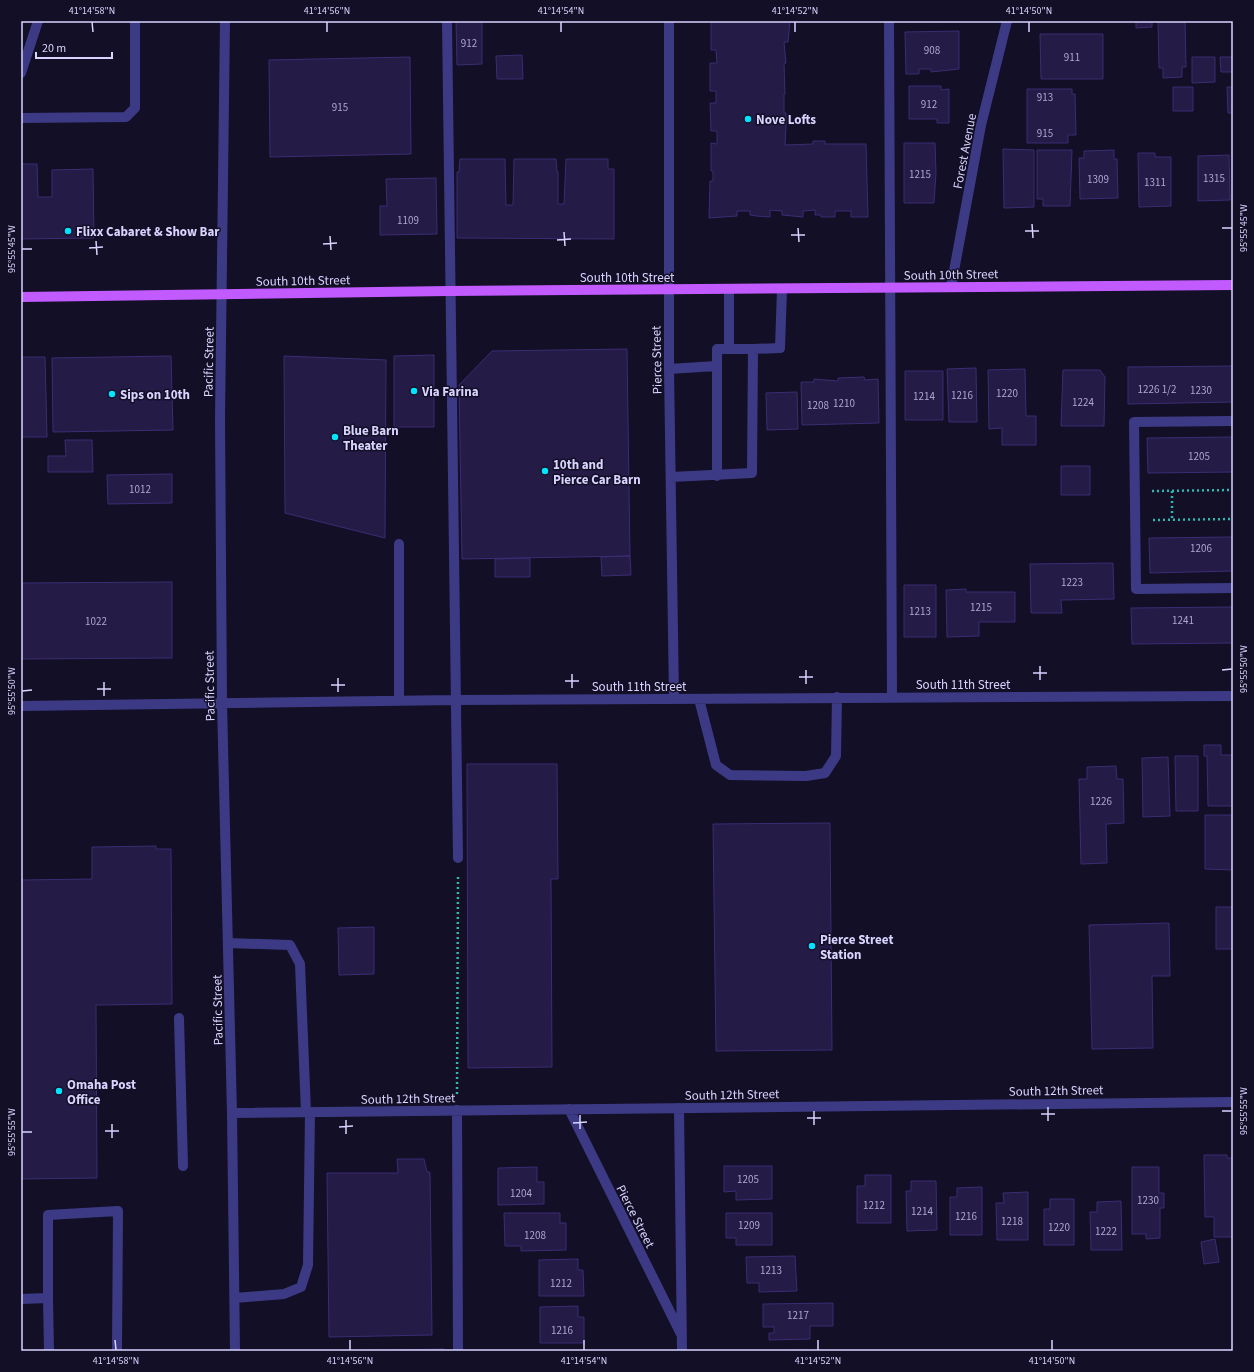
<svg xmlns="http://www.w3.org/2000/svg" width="1254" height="1372" viewBox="0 0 1254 1372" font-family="'Source Sans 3',sans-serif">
<rect width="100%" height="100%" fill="#130f26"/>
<path fill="#241b47" stroke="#3b2d73" d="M456,21H482V64L457,65Z
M716,21H790L788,42H784L786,63H784L785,94H784V113H786V126L785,145L813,144V141H825V144H866L868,217H851V211H835V217H821V215H815V210L803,211V217L782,215V211L770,210V217L756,216L750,215V211H737V216L709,218L710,181H713V171H711V143L717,144V131H711L710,103H716V91H710V63H717L716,50H711V22Z
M1136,21H1152V27L1136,28Z
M1185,21L1186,67H1182V77L1163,78V68H1159L1158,22Z
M959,31V69L931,72V69H919V74H906L905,32Z
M1040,34H1103V79H1041Z
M522,55L523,79H497L496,56Z
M410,57L411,154L270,157L269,60Z
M1192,57H1215V82L1192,83Z
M1220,57H1233V72H1221Z
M909,86H941V90L949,89V123H937V119H909Z
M1173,87H1193V111H1173Z
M1227,87H1233V113H1228Z
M1027,89H1072V94H1075L1076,135H1068V143H1027Z
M904,143H935L936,173L934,203H904Z
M1003,149L1034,150V207L1004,208Z
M1037,150H1072L1070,206H1043V199H1037Z
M1114,150V159H1117L1118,198L1080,199L1079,158H1084V151Z
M1138,153H1155V157H1171V206L1139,207Z
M1229,155L1230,200L1198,201V156Z
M460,159H505L506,205H513L514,159H556L557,172H558V204H564L566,159H608V169H614V239L457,238V172H459Z
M21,164H37L38,197H52V170L93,169L94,238L21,239Z
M436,178L437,234L380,235V206H387L386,179Z
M627,349L630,556L462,559L459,385L492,351Z
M434,355V427H394V356Z
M171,356L173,430L53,432L52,358Z
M284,356L386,360L385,538L285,513Z
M21,357H45L47,437H21Z
M1233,366V402L1128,404V367Z
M976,368L977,422H949L947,369Z
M1025,369L1026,416H1036V445H1002V428L989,429L988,370Z
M1063,370H1100L1105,377L1104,426H1061Z
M905,371H943V420H905Z
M864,377L865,380L878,379L879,423L802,425L801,382H814V379L838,381V378Z
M797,392L798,429L767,430L766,393Z
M1233,437V472L1148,473L1147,438Z
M65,440H92L93,472H48V456H66Z
M1061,466H1090V495H1061Z
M172,474V503L108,504L107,475Z
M1233,537V571L1150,573L1149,538Z
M630,556L631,575L602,576L601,557Z
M530,558V577H495V559Z
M1113,563L1114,599L1061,600L1062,613H1031L1030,564Z
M172,582V658L21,659V583Z
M904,585H936V637H904Z
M966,589V592H1015V622H979V636L947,637L946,590Z
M1233,607V643L1132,644L1131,608Z
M1204,745H1221V755H1233V806H1208L1207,756H1204Z
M1175,756H1198V811H1176Z
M1168,757L1170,816L1143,817L1142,758Z
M467,764H557L558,879H551L552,1067L468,1068Z
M1116,766L1117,779H1123L1124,823L1106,824L1107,863L1081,864L1079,779H1087V767Z
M1205,815H1233L1232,870L1205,869Z
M830,823L832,1050L716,1051L713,824Z
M156,846V849H171L172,1004L96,1005L97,1178L21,1179V880L92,879V847Z
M1216,907H1233V949H1216Z
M1169,923L1170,976H1152L1153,1048L1092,1049L1089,925Z
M374,927V974L339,975L338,928Z
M1204,1155H1227V1158H1233V1237H1214V1217H1205Z
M397,1159H424L427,1172H430L432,1335L329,1337L327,1173H398Z
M724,1166H772V1199L736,1200V1191L724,1192Z
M537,1167V1182H544V1204L498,1205V1168Z
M1132,1167H1159V1193H1164V1208H1160V1238L1146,1239V1234H1132Z
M865,1175H891V1223H857V1186H865Z
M911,1181H936L937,1230L907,1231L906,1191H911Z
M982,1187V1235H950V1197H957V1188Z
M1028,1192V1240H997L996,1203H1004L1003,1193Z
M1050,1199H1074V1245H1044V1209H1050Z
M1121,1201L1122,1250H1091L1090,1212H1097V1202Z
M504,1213H560V1223H566V1250L521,1251V1246H505Z
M726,1213H772V1245H736V1238H726Z
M1215,1239L1219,1262L1204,1264L1201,1242Z
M795,1256L797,1291L759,1292V1283H747L746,1257Z
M578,1259V1270H583L584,1296H539V1260Z
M833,1303V1326H810V1339L769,1340V1333H774V1327H763V1304Z
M578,1306V1317H584V1343H540V1307Z
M444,1349V1351H333Z
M809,1350V1351H764Z"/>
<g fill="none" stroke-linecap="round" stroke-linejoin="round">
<path stroke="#2fb8b0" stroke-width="2.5" stroke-dasharray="2 3" stroke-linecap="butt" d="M1152,491L1233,490
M1172,491V520
M1153,520L1233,519
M457,1094L458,875"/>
<path stroke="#3d3a85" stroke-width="10" d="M225,21L220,419L222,703L232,1113L235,1351
M447,21L458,858
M669,21V369L674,699
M889,21L892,697
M21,73L38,21
M21,118L126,117L135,108V21
M951,287L981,125L1007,21
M729,349V289
M753,349L780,348L782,289
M669,369L716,366
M1233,421L1134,422L1136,589L1233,588
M671,477L752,473L753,349H717V476
M399,544V701
M699,699L716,765L730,775L806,776L825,773L836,756L837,697
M21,706L455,700L1233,696
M228,943L290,945L300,964L306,1112
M179,1018L183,1166
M679,1108L682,1351
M569,1109L681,1334
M457,1110L458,1351
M232,1113L1233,1102
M48,1298V1215L118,1211L117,1351
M235,1298L284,1294L301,1287L308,1265L310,1112
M21,1299L48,1298L49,1351"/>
<path stroke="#c25bff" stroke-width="10" d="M21,297L449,291L1233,285"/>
</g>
<path fill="none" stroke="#d9d4ff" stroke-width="1.5" d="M92,22L93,32M327,22V32M561,22V32M795,22V32M1029,22V32M1032,224L1033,238M798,228L799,242M1222,228H1232M1025,231H1039M564,232L565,246M791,235H805M330,236L331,250M557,240L571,239M96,241L97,255M323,244L337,243M89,248L103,247M22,249H32M1040,666V680M806,670V684M1222,670L1232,669M1033,673H1047M572,674V688M799,677H813M338,678V692M565,681H579M104,682V696M331,685H345M97,689H111M22,691L32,690M1048,1107V1121M814,1111V1125M1222,1111H1232M1041,1114H1055M580,1115V1129M807,1118H821M346,1120V1134M573,1123L587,1122M112,1124V1138M339,1127L353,1126M105,1131H119M22,1132H32M115,1340L116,1350M350,1340V1350M584,1340V1350M818,1340V1350M1052,1340V1350"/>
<g fill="#00e5ff" stroke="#130f26" stroke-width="1.5">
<circle cx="748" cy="119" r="4"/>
<circle cx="68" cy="231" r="4"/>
<circle cx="414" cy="391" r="4"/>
<circle cx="112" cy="394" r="4"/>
<circle cx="335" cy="437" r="4"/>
<circle cx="545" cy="471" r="4"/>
<circle cx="812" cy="946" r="4"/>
<circle cx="59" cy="1091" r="4"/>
</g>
<g text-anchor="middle" stroke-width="3" stroke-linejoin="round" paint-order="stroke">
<g font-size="11" fill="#aca6d1">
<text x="469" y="47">912</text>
<text x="932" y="54">908</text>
<text x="1072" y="61">911</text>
<text x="1045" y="101">913</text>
<text x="929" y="108">912</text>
<text x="340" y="111">915</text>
<text x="1045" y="137">915</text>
<text x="920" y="178">1215</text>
<text x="1214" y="182">1315</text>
<text x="1098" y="183">1309</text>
<text x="1155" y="186">1311</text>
<text x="408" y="224">1109</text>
<text x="1157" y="393">1226 1/2</text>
<text x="1201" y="394">1230</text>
<text x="1007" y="397">1220</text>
<text x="962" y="399">1216</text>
<text x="924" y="400">1214</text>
<text x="1083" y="406">1224</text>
<text x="844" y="407">1210</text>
<text x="818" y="409">1208</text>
<text x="1199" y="460">1205</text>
<text x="140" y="493">1012</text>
<text x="1201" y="552">1206</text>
<text x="1072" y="586">1223</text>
<text x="981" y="611">1215</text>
<text x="920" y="615">1213</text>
<text x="1183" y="624">1241</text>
<text x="96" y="625">1022</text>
<text x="1101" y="805">1226</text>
<text x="748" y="1183">1205</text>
<text x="521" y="1197">1204</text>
<text x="1148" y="1204">1230</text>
<text x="874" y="1209">1212</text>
<text x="922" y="1215">1214</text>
<text x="966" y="1220">1216</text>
<text x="1012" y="1225">1218</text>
<text x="749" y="1229">1209</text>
<text x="1059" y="1231">1220</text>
<text x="1106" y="1235">1222</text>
<text x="535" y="1239">1208</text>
<text x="771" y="1274">1213</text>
<text x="561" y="1287">1212</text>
<text x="798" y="1319">1217</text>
<text x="562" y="1334">1216</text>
</g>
<g font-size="13" font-weight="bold" fill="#d9d4ff" stroke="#130f26" text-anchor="start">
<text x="756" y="124">Nove Lofts</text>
<text x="76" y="236">Flixx Cabaret &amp; Show Bar</text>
<text x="422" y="396">Via Farina</text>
<text x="120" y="399">Sips on 10th</text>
<text x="343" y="435">Blue Barn<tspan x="343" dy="15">Theater</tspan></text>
<text x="553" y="469">10th and<tspan x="553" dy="15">Pierce Car Barn</tspan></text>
<text x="820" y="944">Pierce Street<tspan x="820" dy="15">Station</tspan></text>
<text x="67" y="1089">Omaha Post<tspan x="67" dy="15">Office</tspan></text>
</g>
<g font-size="13" fill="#d9d4ff" stroke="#130f26">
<text transform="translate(964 151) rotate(-79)" y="5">Forest Avenue</text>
<text transform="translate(951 274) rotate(-1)" y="5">South 10th Street</text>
<text x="627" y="282">South 10th Street</text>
<text transform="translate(303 280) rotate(-1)" y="5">South 10th Street</text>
<text transform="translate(656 360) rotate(-91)" y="5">Pierce Street</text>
<text transform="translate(208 362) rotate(-89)" y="5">Pacific Street</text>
<text x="963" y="689">South 11th Street</text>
<text transform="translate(209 686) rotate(-91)" y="5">Pacific Street</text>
<text x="639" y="691">South 11th Street</text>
<text transform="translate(217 1010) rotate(-91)" y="5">Pacific Street</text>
<text transform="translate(1056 1090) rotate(-1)" y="5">South 12th Street</text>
<text transform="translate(732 1094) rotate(-1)" y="5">South 12th Street</text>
<text transform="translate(408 1098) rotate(-1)" y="5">South 12th Street</text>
<text transform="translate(636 1216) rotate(63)" y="5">Pierce Street</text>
</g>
</g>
<rect width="1254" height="1372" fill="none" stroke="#130f26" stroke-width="44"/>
<path d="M36 52v6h76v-6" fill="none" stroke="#d9d4ff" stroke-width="2"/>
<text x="42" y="52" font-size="12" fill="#d9d4ff" stroke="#130f26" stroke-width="3" paint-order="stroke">20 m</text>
<rect x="22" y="22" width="1210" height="1328" fill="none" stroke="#d9d4ff" stroke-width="1.5"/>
<g font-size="10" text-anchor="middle" fill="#d9d4ff">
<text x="92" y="14">41°14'58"N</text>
<text x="327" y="14">41°14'56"N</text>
<text x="561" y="14">41°14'54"N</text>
<text x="795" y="14">41°14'52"N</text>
<text x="1029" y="14">41°14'50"N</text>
<text transform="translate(1243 228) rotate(-90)" y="4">95°55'45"W</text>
<text transform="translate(11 249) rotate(-90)" y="4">95°55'45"W</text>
<text transform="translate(1243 669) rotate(-90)" y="4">95°55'50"W</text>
<text transform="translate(11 691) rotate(-90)" y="4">95°55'50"W</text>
<text transform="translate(1243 1111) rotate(-90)" y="4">95°55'55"W</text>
<text transform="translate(11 1132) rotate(-90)" y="4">95°55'55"W</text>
<text x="116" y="1364">41°14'58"N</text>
<text x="350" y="1364">41°14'56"N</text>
<text x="584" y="1364">41°14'54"N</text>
<text x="818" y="1364">41°14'52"N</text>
<text x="1052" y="1364">41°14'50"N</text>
</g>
</svg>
